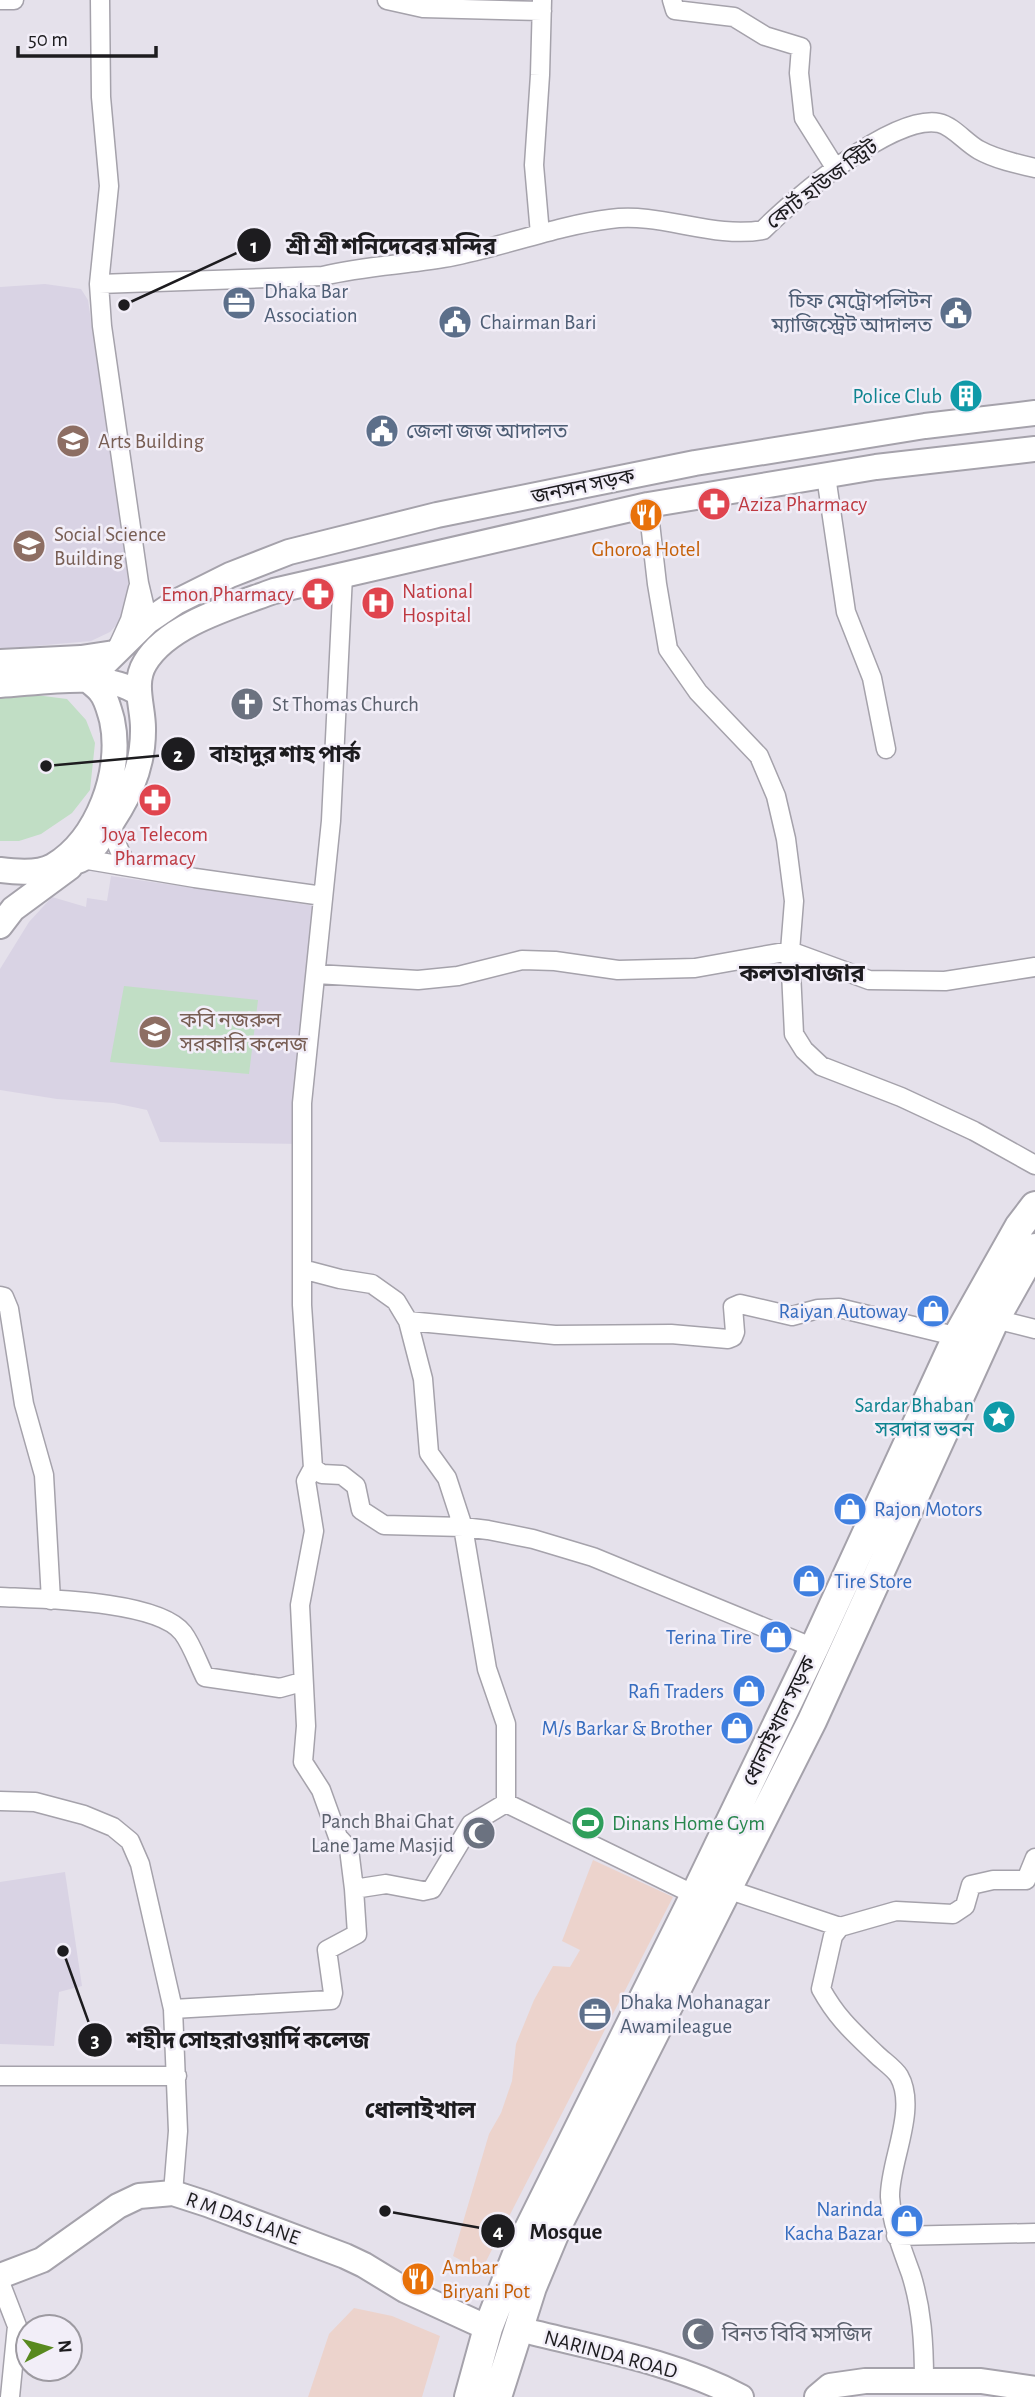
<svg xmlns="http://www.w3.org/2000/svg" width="1035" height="2397" viewBox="0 0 1035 2397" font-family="'Alegreya Sans','Noto Sans Bengali',sans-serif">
<rect width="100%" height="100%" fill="#e5e1eb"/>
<path fill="#ecd3cc" d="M593,1860L673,1897L481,2271L453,2256L489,2134L501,2113L512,2081L516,2044L534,2000L553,1966L570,1967L580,1950L562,1941Z
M354,2308L392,2316L440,2336L422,2397H308L329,2334Z"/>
<path fill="#d9d3e4" d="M45,284L81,289L88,300L130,594L123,618L110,632L91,641L0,649V287Z
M111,876L322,907L302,1144L160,1142L147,1110L114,1103L57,1099L0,1090V969L29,922L52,897L86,907L87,898L107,901Z
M65,1872L82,1986L59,1992L54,2046L0,2044V1882Z"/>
<path fill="#c1dec5" d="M20,693L67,699L86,720L95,743L90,790L72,813L41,834L19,841H0V695Z
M124,986L258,1000L249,1074L110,1062Z"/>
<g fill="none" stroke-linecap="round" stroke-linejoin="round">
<defs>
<path id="street" d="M0,0H14
M100,0L101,97L109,186L99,284L102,326L139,583L148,621
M387,0L423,8L542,11
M672,0L675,10L734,17L765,36L801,47L799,73L804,118L836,169
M540,234L534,165L540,75L542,0
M99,284L323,276C363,266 404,265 444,258C500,248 554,226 610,219C661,212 712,239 763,230C795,198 893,114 939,123C953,126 966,143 979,150C995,159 1017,164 1035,168
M826,476L846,612L872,678L886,749
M648,505L657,584L668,649L698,692L759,756L776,796L786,839L794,901L790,951L794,1034L804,1050L821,1066L901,1097L974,1131L1035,1165
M119,644L130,620L138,588
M113,822C112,839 120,851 127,866
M82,859L195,878L323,896
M316,974L418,980L458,976L522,960L555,961L618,970L695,968L790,951L869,980L945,981L1035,967
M302,1269V1305L313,1468L322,1474L342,1475L356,1486L361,1510L384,1525L463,1527L488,1530L533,1539L593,1557L814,1648
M0,1296L4,1297L9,1309L24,1404L44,1475L51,1600
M995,1319L1035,1329
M408,1321L555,1335L671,1334L728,1339L733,1337L735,1332L733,1307L740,1304L792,1316L818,1309L839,1308L967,1339
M0,1597C41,1599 158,1600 183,1633C192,1645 198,1663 205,1677L280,1688L298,1683L304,1686L306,1726L303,1762L321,1790L338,1837L349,1849L354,1889
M304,1686L300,1605L314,1531L306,1481L313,1468
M0,1801L35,1802L84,1815L113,1827L130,1841L140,1864L173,2009L178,2131L173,2193
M506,1803L695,1895
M1026,1880L1035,1858
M727,1889L840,1927
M173,2009L331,2000L333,1993L327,1950L357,1934L354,1889L386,1884L423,1891L432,1889L471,1824L506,1803V1724L487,1669L463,1527L447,1478L429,1453L423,1379L408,1321L396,1301L372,1284L340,1279L302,1269V1103L331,821L343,575
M0,2076H177
M896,2236L1035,2233
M0,2282L17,2326L10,2397
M924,2380C924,2344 922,2309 911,2274C902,2249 892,2225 890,2197C889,2163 918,2109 899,2076C894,2068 883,2061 876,2054C852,2031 837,2018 821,1989L833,1936L840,1927L896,1911L953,1914L965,1906L971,1885L993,1880H1026"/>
<path id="secondary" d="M0,662L81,658L114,653
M88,680L148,621L176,602L230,575L289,552L437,515L695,463L925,426L1035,413
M0,685C39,683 108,670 139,694
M51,868C60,865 74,864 82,859C90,854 98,843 103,835C126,803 143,771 143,731C144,709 132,684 145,663C168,624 234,606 274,591L648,505L876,467L1035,449
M0,870C15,872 39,874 53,866C98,839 123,771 112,720C109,710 107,699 100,691C97,687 92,684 88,680
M0,926L13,909L70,867
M0,2276L42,2260L118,2206L139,2196L173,2193L207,2204L345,2256L364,2265L405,2290L488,2328
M519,2329C593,2348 673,2361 741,2397
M817,2397L830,2386L865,2381H981L1035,2389"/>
<path id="primary" d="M469,2397L488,2328L519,2249L695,1895L814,1648L957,1337L1019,1227L1035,1206
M497,2397L532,2287L560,2220L812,1721L995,1319L1035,1248"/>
</defs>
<use href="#street" stroke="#a5a2ab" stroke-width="21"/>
<use href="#secondary" stroke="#a5a2ab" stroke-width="28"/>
<use href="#primary" stroke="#a5a2ab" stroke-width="32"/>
<use href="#street" stroke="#fff" stroke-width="18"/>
<use href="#secondary" stroke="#fff" stroke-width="24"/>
<use href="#primary" stroke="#fff" stroke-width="28"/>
</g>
<defs>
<symbol id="office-disc" viewBox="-11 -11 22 22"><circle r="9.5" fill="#5c6f8a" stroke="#f2eef8"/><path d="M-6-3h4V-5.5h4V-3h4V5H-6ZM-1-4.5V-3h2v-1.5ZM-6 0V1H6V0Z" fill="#fff"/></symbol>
<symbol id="civic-disc" viewBox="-11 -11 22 22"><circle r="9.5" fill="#5c6f8a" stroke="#f2eef8"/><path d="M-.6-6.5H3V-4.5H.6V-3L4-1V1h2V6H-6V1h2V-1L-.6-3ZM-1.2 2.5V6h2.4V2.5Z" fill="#fff"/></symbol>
<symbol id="building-disc" viewBox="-11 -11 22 22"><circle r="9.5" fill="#0f9aa8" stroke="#f2eef8"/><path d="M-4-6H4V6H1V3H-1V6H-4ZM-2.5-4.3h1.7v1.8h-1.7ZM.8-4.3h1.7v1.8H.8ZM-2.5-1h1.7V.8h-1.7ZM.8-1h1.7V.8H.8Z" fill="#fff"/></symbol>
<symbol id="university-disc" viewBox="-11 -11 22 22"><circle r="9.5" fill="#8d6e63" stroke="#f2eef8"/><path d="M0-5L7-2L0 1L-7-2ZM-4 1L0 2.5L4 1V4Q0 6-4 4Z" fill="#fff"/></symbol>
<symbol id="pharmacy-disc" viewBox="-11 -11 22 22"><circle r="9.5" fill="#e0444e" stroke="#f2eef8"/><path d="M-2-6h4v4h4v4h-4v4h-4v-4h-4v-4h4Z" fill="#fff"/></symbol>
<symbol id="restaurant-disc" viewBox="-11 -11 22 22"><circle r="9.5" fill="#e8710a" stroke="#f2eef8"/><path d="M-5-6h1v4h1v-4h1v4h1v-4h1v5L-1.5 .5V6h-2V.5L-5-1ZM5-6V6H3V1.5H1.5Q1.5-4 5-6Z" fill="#fff"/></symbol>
<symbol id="hospital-disc" viewBox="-11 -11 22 22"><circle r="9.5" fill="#e0444e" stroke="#f2eef8"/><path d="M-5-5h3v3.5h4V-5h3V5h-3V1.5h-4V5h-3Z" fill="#fff"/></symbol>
<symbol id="church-disc" viewBox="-11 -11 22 22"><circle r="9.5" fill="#6b7280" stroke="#f2eef8"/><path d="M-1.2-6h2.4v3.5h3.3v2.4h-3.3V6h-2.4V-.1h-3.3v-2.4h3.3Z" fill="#fff"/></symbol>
<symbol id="shop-disc" viewBox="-11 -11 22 22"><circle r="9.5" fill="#3f7fe0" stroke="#f2eef8"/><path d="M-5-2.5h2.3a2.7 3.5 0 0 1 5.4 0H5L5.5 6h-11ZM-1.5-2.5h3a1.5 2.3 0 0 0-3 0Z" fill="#fff"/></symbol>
<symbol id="sight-disc" viewBox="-11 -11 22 22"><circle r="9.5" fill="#0f9aa8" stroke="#f2eef8"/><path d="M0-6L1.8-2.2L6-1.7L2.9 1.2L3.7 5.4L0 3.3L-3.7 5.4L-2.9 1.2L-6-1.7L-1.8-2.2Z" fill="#fff"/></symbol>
<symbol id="stadium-disc" viewBox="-11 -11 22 22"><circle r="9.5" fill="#2e9e5b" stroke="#f2eef8"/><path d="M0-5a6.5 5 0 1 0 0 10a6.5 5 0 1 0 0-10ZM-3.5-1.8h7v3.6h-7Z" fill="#fff"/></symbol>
<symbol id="mosque-disc" viewBox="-11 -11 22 22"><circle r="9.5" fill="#6b7280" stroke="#f2eef8"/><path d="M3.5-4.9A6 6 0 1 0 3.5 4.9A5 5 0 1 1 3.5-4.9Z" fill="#fff"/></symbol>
</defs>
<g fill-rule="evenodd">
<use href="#office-disc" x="220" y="284" width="38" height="38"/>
<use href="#civic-disc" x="937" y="294" width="38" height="38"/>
<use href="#civic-disc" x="436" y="303" width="38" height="38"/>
<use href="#building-disc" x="947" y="377" width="38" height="38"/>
<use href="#civic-disc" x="363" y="412" width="38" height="38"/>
<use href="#university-disc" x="54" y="422" width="38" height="38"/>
<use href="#pharmacy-disc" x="695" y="485" width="38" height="38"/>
<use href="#restaurant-disc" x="627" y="496" width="38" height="38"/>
<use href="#university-disc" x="10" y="527" width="38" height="38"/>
<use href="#pharmacy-disc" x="299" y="575" width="38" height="38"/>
<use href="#hospital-disc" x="359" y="584" width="38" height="38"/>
<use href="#church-disc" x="228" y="685" width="38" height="38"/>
<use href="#pharmacy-disc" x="136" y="781" width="38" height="38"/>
<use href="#university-disc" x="136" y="1013" width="38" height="38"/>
<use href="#shop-disc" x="914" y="1292" width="38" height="38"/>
<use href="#sight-disc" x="980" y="1398" width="38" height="38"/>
<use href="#shop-disc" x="831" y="1490" width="38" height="38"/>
<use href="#shop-disc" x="790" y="1562" width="38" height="38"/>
<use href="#shop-disc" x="757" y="1618" width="38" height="38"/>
<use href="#shop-disc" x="730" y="1672" width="38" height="38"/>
<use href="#shop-disc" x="718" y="1709" width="38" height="38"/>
<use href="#stadium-disc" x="569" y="1804" width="38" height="38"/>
<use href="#mosque-disc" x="460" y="1814" width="38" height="38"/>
<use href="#office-disc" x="576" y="1995" width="38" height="38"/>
<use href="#shop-disc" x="888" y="2202" width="38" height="38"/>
<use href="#restaurant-disc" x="399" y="2260" width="38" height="38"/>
<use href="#mosque-disc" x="679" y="2315" width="38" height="38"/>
</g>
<g text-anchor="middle" stroke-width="5" stroke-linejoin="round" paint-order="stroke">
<g font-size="21" fill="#1d1c1f" stroke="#f2eef8">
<text transform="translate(822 184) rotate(-37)" y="7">কোর্ট হাউজ স্ট্রিট</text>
<text transform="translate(583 486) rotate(-12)" y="7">জনসন সড়ক</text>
<text transform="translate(779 1721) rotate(-64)" y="7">ধোলাইখাল সড়ক</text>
<text transform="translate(243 2218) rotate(20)" y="7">R M DAS LANE</text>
<text transform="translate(611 2354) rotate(15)" y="7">NARINDA ROAD</text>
</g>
<g font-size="21" fill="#4e5e75" stroke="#f2eef8" text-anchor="start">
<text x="264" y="298">Dhaka Bar<tspan x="264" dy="24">Association</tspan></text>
<text x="932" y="308" text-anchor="end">চিফ মেট্রোপলিটন<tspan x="932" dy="24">ম্যাজিস্ট্রেট আদালত</tspan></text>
<text x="480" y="329">Chairman Bari</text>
<text x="406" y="438">জেলা জজ আদালত</text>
<text x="620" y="2009">Dhaka Mohanagar<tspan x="620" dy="24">Awamileague</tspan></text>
</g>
<g font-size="21" fill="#0d838f" stroke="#f2eef8" text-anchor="end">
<text x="942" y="403">Police Club</text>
<text x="974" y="1412">Sardar Bhaban<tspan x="974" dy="24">সরদার ভবন</tspan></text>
</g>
<g font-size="21" fill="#785e54" stroke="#f2eef8" text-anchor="start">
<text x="98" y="448">Arts Building</text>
<text x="54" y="541">Social Science<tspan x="54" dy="24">Building</tspan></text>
<text x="180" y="1027">কবি নজরুল<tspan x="180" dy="24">সরকারি কলেজ</tspan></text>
</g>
<g font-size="21" fill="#be3a42" stroke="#f2eef8" text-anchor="start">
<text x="738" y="511">Aziza Pharmacy</text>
<text x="402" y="598">National<tspan x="402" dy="24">Hospital</tspan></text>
<text x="294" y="601" text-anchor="end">Emon Pharmacy</text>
<text x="155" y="841" text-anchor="middle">Joya Telecom<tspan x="155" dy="24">Pharmacy</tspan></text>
</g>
<g font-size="21" fill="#c56008" stroke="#f2eef8">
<text x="646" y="556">Ghoroa Hotel</text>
<text x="442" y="2274" text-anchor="start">Ambar<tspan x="442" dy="24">Biryani Pot</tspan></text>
</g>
<g font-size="21" fill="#5b616d" stroke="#f2eef8" text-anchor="start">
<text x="272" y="711">St Thomas Church</text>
<text x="454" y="1828" text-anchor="end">Panch Bhai Ghat<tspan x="454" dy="24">Lane Jame Masjid</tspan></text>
<text x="722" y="2341">বিনত বিবি মসজিদ</text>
</g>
<g font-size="21" fill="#366cbe" stroke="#f2eef8" text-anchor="end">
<text x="908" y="1318">Raiyan Autoway</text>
<text x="874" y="1516" text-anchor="start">Rajon Motors</text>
<text x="834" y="1588" text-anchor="start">Tire Store</text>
<text x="752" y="1644">Terina Tire</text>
<text x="724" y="1698">Rafi Traders</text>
<text x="712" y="1735">M/s Barkar &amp; Brother</text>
<text x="883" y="2216">Narinda<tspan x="883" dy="24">Kacha Bazar</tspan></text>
</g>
<g font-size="21" fill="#27864d" stroke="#f2eef8" text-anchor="start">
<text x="612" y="1830">Dinans Home Gym</text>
</g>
<g font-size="24" font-weight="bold" fill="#1d1c1f" stroke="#f2eef8">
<text x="802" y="981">কলতাবাজার</text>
<text x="420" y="2118">ধোলাইখাল</text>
</g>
</g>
<path fill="none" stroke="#1d1c1f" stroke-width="2.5" d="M124 305L254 245M46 766L178 754M63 1951L95 2040M385 2211L498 2231"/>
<g fill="#1d1c1f" stroke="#f2eef8" stroke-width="2.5">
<circle cx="124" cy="305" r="7"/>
<circle cx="46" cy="766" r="7"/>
<circle cx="63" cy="1951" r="7"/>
<circle cx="385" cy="2211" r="7"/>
<circle cx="254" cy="245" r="18"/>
<circle cx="178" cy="754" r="18"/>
<circle cx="95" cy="2040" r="18"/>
<circle cx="498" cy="2231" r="18"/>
</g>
<g font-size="21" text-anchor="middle" font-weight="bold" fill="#fff">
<text x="254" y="253">1</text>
<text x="178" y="762">2</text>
<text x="95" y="2047">3</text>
<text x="498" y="2238">4</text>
</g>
<g font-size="23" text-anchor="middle" font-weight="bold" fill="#1d1c1f" stroke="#f2eef8" stroke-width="5" stroke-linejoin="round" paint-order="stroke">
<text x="391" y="254">শ্রী শ্রী শনিদেবের মন্দির</text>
<text x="285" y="762">বাহাদুর শাহ পার্ক</text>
<text x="248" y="2048">শহীদ সোহরাওয়ার্দি কলেজ</text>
<text x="566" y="2239">Mosque</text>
</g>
<g transform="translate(49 2348) rotate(84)"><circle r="33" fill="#f2eef8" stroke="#9d9aa1" stroke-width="2"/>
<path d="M0-5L12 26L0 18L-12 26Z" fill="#58891f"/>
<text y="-10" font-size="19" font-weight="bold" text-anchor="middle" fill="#1d1c1f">N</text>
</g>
<path d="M18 46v10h138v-10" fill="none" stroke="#1d1c1f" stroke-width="3.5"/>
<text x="28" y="46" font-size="21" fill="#1d1c1f" stroke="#f2eef8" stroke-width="5" paint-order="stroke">50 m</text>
</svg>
